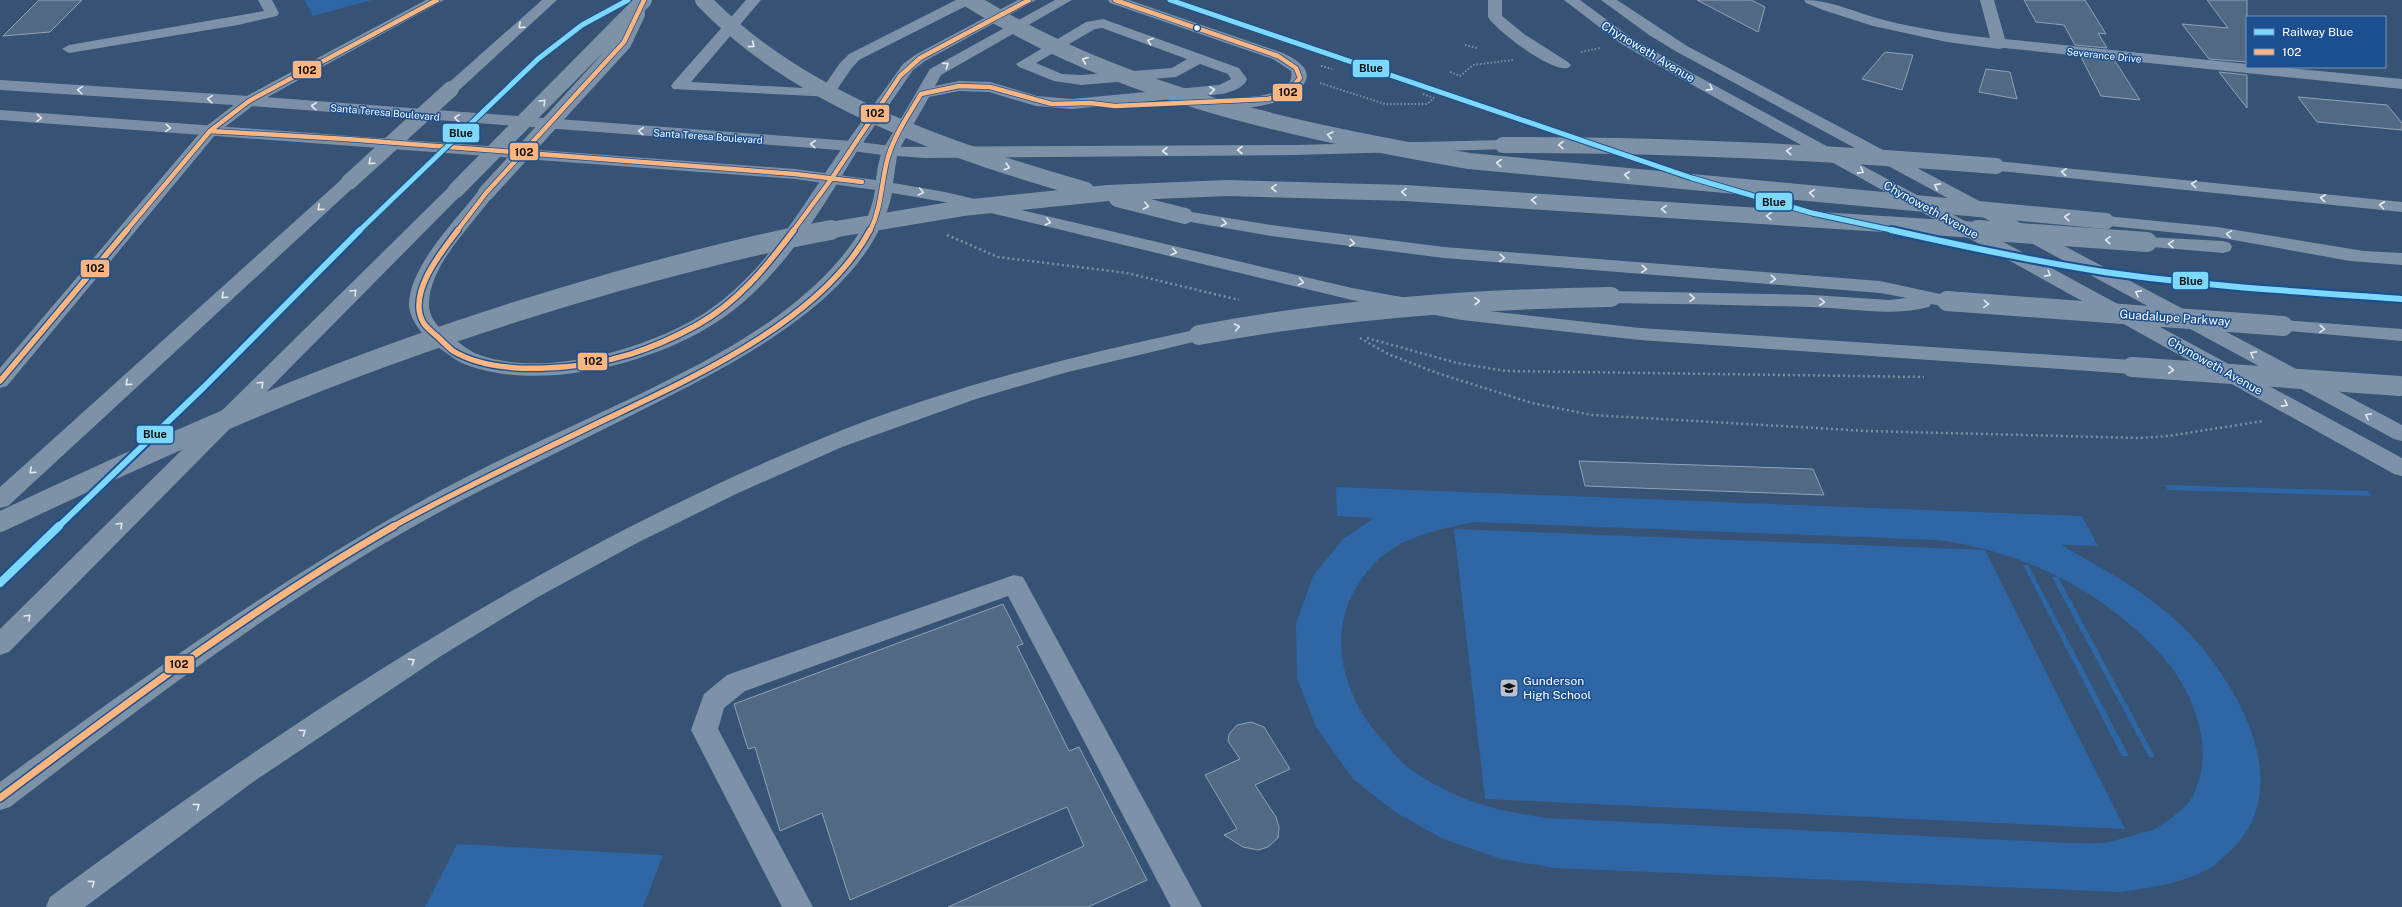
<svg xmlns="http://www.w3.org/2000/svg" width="2402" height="907" viewBox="0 0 2402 907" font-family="'Public Sans',sans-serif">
<rect width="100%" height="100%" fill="#365274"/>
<path fill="#2f66a5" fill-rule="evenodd" d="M304,0H372L313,16Z
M2164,485L2368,491L2372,496L2168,490Z
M1336,487L2082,516L2098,546L2061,545C2109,572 2161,600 2198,643C2245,698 2295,793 2228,853C2222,858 2216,865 2210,868C2182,884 2150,888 2119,892L1555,868L1501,859L1441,838L1395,812L1353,779L1316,727L1297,678L1296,624L1313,576L1343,539L1374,518L1337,516ZM1474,522L1937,540C2021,551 2096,587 2155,648C2192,686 2220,750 2190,801C2187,807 2162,825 2155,829C2150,832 2143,832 2138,834C2126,837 2114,841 2103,843C2092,844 2080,843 2069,843L1547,818C1491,810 1453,800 1406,766C1399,760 1392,751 1386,744C1336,691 1321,616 1377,561C1402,536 1441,529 1474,522Z
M1454,529L1985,550L2125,829L1485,799Z
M2023,565H2028L2129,756H2122Z
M2052,577H2058L2155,757H2149Z
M457,844L663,855L643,907H425Z"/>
<path fill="#526984" stroke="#92a2b6" d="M39,0H82L50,32L3,36Z
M1697,0H1751L1765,7L1758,32Z
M2024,0H2085L2106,34L2098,33L2107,48L2075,45L2064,25L2036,22Z
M2207,0H2247V62L2209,59L2182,24L2228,28Z
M1885,52L1913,55L1902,90L1862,79Z
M2081,57L2115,61L2140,100L2101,96Z
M1986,69L2010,72L2017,99L1979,92Z
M2219,72L2247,75V108Z
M2298,97L2387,105L2402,123V130L2317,122Z
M1579,461L1813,469L1824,495L1585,486Z
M1003,604L1023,644L1017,646L1069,751L1079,747L1147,880L1088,907H948L1084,846L1067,807L850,900L822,813L780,831L755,747L748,749L734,704Z
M1251,722L1264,727L1290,769L1255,785L1276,817L1279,827L1278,838L1268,847L1258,850L1243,847L1224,835L1237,829L1205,775L1240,759L1228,741L1229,734L1237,725Z"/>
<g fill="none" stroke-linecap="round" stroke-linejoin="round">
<path stroke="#7d92a8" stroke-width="2" stroke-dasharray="1.5 2" stroke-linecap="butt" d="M1465,45L1477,48
M1581,52L1600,48
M1321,66L1332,69
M1450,72L1460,76L1473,65L1513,60
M1320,83L1385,104H1427L1434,98
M1423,94L1434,98"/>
<path stroke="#7d92a8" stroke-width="2.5" stroke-dasharray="2 3" stroke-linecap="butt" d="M947,235L998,257L1127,273L1239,300
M1360,338L1388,354L1440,374L1532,403L1592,415L1867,431L2140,438L2168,436L2263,421
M1367,338L1457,363L1506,371L1924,377"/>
<path fill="#7d92a8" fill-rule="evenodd" d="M258,0H272L279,13L277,16L238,25L69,53L62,49L69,45L264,11Z
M746,0H761L691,82L822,89L840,63L849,54L956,0H974L972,3L859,60L851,69L832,97L673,89L671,86L673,83Z
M1018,0H1036L925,61L913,70L858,150H846L844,146L903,64L915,55Z
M1055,0H1072L941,75L935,86L959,81L990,82L1037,96L1072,99L1219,85L1231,79L1228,74L1200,64L1176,77L1081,85L1054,81L1019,67L1016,64L1086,22L1103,19L1239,68L1247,79C1244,88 1231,92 1222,94L1072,109L1036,106L989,92L959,91L929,97L896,155H884L882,151L930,69ZM1102,28L1187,59L1172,68L1081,75L1062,74L1036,63L1095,29Z
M1108,0H1129L1283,53C1295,59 1314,69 1304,84C1290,108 1225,113 1199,106L1197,103L1199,100L1205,98C1223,98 1298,102 1291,71L1273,59L1110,3Z
M1488,0H1502V16L1524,34L1568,62L1571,65L1568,68C1551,72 1498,32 1488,17Z
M1564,0H1580L1630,37L1690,72L2402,458V476L2394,474L1680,78L1620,43Z
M1601,0H1617L1687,46L2402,425V441L2394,439L1677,52L1649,35Z
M1804,0C1832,0 1856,13 1884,20C1919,29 1954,34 1990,38L1980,0H1994L2005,39L2247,64V67H2279L2402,79V89L2004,48L1999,49L1947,42L1873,26L1823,10L1806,3Z
M1014,575L1023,577L1202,907H1171L1008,596L745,691L724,708L718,729L813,907H782L691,730L704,694L727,675Z"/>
<path fill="#7d8ea7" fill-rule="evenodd" d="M0,80L249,96L852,141L890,146L896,147L898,151L896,155L890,156L852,151L249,106L0,90Z
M0,110L795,169L883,181L889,182L892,186L889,190L883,191L795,179L0,120Z"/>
<path fill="#7e92a7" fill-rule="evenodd" d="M426,0H444L255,104L216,134L7,386L0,388V368L204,128L243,98Z
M542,0H557L457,92H445L443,89L445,86Z
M1503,140L1509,141L1511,145L1509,149L1294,155L925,158L897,156L893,183L945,192L1352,288L1462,308L1640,328L2132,360L2139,362L2142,367L2139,372L2132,374L1640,340L1462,320L1352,300L945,202L892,193C871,297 730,366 644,409C597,433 549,456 502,480C446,507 392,538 339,571C225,643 117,725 10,807L0,810V782C140,679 281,578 434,494C500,458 569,428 636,396C706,362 779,325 832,268C852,246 871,220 875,190C876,178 878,159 884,147L1294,145Z
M852,141L858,142L860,146C820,212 776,288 707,328C644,366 533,393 462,363C455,360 448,354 441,349C427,340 409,322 409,304C410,265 457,219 480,189H492L495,193C473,224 430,264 429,303C428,319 442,332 455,340C462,344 469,351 477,354C540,378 636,352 693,320C762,281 802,206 846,142Z
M1996,161L2402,202V212L1990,170L1987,166L1990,162Z
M349,177L355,178L358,182L355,186L8,506L0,508V487L343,178Z
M456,185L462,186L465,190L462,194L9,652L0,655V629L450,186Z
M1185,211L1271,225L1444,247L1880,281L1954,297L1957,301L1954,305L1947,307L1931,304L1929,307C1890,317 1850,308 1811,307C1744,305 1678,304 1611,303L1604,301L1601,297L1604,293L1611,291L1813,295L1889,300L1907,298L1880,293L1444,258L1271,236L1179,220L1176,216L1179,212Z
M2106,216L2217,227L2364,251L2402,253V265L2350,261L2217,237L2100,225L2097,221L2100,217Z
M2147,237L2223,241L2230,243L2232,247L2230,251L2223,253L2141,246L2138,242L2141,238Z
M2283,320L2402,329V341L2276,330L2273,326L2276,322Z
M1199,329L1206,331L1209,335L1206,339L1064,373L976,399L842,447L738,493L637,543L538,597L441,656L253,782L85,907H46L50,897C294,718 544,552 825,437C945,388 1072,356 1199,329Z"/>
<path stroke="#7e92a7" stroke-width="16" d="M703,0C800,102 954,152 1086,190
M970,0C1119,95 1298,131 1469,161L2106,221
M1503,145C1668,144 1832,153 1996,166
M349,182L451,89
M456,190L644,0
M486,193L624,42L637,14
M1117,199L1185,216
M825,231L963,208L1108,193L1227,188L1405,193L1992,231"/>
<path stroke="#7e92a7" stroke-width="20" d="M1978,230L2147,242
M1947,301L2283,326
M1199,335C1336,309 1472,299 1611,297
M2132,367L2400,386
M0,522C87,481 174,441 263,404C378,356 496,316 615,282C686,262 759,243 831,230"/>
<defs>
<path id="bus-1-far2" d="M210,131L346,139L795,174L862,182
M126,231L210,131L249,101L437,0
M457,231L486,193L624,42L644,0
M793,231L832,178L900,76L920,58L1029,0
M870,231C882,207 881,182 888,157C895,134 909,114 921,94L959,86L990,87L1052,104L1090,103L1115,106L1268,99L1287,93L1300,78L1296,68L1278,56L1115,0"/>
<path id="bus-1-far1" d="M458,230C442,251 407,293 423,322C426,328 435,334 440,339C444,343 449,348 453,351C498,378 583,369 631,354C653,347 677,336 697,325C737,303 767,266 794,230
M0,381L127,230
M392,527C460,489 531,456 600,422C690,379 822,321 870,230"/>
<path id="bus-1" d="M0,798C128,702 255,606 394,526"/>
</defs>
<use href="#bus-1-far2" stroke="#1b4f8f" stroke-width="6"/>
<use href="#bus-1-far1" stroke="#1b4f8f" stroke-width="8"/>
<use href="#bus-1" stroke="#1b4f8f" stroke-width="10"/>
<use href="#bus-1-far2" stroke="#ffb580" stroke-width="4.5"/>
<use href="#bus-1-far1" stroke="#ffb580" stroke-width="5.5"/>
<use href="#bus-1" stroke="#ffb580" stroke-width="7"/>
<defs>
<path id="rail-1-far2" d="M1170,0L1692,178L1812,213L1896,231
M359,231L538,59L582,25L628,0"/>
<path id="rail-1-far1" d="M1891,230C1962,246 2032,261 2104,272C2203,286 2303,292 2402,299
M58,527L204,387L360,230"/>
<path id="rail-1" d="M0,583L59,526"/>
</defs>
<use href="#rail-1-far2" stroke="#1b4f8f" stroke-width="7"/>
<use href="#rail-1-far1" stroke="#1b4f8f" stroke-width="10"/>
<use href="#rail-1" stroke="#1b4f8f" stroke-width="12"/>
<use href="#rail-1-far2" stroke="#7dd8fe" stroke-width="5"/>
<use href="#rail-1-far1" stroke="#7dd8fe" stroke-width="6"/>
<use href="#rail-1" stroke="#7dd8fe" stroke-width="8"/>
</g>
<defs><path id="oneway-chevron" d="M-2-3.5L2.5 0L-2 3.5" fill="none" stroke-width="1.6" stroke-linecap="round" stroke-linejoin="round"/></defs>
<g stroke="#e5e9ed">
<use href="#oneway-chevron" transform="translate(521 26) rotate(138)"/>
<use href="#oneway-chevron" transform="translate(752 45) rotate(37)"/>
<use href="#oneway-chevron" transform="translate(1085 60) rotate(-157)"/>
<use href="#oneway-chevron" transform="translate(543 102) rotate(-45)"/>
<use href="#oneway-chevron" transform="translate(1330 135) rotate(-168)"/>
<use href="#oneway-chevron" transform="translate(1561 145) rotate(-179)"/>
<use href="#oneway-chevron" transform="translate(1240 150) rotate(180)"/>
<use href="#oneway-chevron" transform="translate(1165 151) rotate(180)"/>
<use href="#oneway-chevron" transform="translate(1789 151) rotate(-177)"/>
<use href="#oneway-chevron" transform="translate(371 162) rotate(138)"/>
<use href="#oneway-chevron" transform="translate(1499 163) rotate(-175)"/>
<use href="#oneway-chevron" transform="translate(1007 167) rotate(17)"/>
<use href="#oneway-chevron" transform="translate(2064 172) rotate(-175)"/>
<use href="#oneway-chevron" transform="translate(1627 175) rotate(-174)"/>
<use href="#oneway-chevron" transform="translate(2194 184) rotate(-174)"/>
<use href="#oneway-chevron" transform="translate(1274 188) rotate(-179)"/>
<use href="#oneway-chevron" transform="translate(921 192) rotate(11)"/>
<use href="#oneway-chevron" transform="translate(1404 192) rotate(-177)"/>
<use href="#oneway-chevron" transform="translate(1812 193) rotate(-175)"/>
<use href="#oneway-chevron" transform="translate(2323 198) rotate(-174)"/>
<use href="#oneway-chevron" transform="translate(1534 200) rotate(-176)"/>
<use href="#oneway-chevron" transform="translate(2382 205) rotate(-173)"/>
<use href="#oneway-chevron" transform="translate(1146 206) rotate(14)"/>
<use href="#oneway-chevron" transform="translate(320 208) rotate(138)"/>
<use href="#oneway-chevron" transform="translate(1664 209) rotate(-176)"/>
<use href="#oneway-chevron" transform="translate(1769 216) rotate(-176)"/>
<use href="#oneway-chevron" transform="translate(2067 217) rotate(-175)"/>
<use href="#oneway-chevron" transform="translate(1048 222) rotate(14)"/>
<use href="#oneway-chevron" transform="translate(1224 223) rotate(11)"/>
<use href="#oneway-chevron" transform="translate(2229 234) rotate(-171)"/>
<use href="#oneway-chevron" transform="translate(2108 240) rotate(-176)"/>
<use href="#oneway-chevron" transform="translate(1352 243) rotate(8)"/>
<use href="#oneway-chevron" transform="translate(2171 244) rotate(-176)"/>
<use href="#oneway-chevron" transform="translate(1174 252) rotate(14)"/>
<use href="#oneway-chevron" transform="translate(1502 258) rotate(4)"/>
<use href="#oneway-chevron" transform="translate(1644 269) rotate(4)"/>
<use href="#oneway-chevron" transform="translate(1773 279) rotate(4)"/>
<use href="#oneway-chevron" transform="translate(1301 282) rotate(13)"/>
<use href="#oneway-chevron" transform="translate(354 292) rotate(-45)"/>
<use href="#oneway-chevron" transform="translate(224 296) rotate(138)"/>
<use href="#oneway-chevron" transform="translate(1692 298) rotate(1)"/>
<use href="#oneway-chevron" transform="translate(1477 301) rotate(-3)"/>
<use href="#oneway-chevron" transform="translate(1822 302) rotate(3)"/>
<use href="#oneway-chevron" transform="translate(1986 304) rotate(4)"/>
<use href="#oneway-chevron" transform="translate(1237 327) rotate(-11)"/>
<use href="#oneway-chevron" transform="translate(2322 329) rotate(4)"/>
<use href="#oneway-chevron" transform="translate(2171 370) rotate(4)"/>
<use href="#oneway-chevron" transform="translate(128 383) rotate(138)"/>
<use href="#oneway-chevron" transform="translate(261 384) rotate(-45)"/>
<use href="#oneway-chevron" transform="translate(32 471) rotate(138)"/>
<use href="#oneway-chevron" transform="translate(120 525) rotate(-45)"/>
<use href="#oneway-chevron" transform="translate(28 617) rotate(-45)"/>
<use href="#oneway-chevron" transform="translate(412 661) rotate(-32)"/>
<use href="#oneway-chevron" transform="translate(303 732) rotate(-34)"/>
<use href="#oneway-chevron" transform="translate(197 806) rotate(-36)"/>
<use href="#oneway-chevron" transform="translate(92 883) rotate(-37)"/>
</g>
<g stroke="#e5e9ee">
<use href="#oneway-chevron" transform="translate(1150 41) rotate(-160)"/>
<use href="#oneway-chevron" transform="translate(946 65) rotate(-33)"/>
<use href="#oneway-chevron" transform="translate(1710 88) rotate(29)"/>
<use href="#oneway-chevron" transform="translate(1212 90) rotate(-5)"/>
<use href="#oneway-chevron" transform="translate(1861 171) rotate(29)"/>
<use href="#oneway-chevron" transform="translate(1937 186) rotate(-152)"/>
<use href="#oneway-chevron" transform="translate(2048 274) rotate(29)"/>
<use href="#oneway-chevron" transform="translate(2138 293) rotate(-152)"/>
<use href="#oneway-chevron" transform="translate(2253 354) rotate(-152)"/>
<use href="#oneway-chevron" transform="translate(2285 404) rotate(29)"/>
<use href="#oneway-chevron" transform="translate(2368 416) rotate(-152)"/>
</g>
<g stroke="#e5e8ed">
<use href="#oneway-chevron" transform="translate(80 90) rotate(-176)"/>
<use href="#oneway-chevron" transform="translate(210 99) rotate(-176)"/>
<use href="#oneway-chevron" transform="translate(314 106) rotate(-175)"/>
<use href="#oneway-chevron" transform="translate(39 118) rotate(4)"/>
<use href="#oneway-chevron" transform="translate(457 118) rotate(-175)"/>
<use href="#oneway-chevron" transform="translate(168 128) rotate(4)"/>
<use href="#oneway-chevron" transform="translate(641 131) rotate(-176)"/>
<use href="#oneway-chevron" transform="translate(813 144) rotate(-176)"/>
</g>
<defs>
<symbol id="school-square" viewBox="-11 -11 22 22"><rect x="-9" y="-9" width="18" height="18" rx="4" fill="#b9c2ce" stroke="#1b4f8f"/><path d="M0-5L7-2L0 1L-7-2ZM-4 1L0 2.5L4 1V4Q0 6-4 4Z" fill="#111"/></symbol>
</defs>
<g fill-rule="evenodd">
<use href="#school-square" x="1498" y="677" width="22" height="22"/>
</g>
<circle fill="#fff" stroke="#1b4f8f" stroke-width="1.5" cx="1197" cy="28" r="3.5"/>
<g text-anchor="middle" stroke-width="3" stroke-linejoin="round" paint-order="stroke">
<g font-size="10" fill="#fff" stroke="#1b4f8f">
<text transform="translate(2104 55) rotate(6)" y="4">Severance Drive</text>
<text transform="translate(385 112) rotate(5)" y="4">Santa Teresa Boulevard</text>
<text transform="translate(708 136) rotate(4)" y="4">Santa Teresa Boulevard</text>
</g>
<g font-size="12" fill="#fff" stroke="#1b4f8f">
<text transform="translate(1648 52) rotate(31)" y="4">Chynoweth Avenue</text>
<text transform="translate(1931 210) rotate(29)" y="4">Chynoweth Avenue</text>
<text transform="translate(2175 318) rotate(4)" y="4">Guadalupe Parkway</text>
<text transform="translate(2215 366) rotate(29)" y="4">Chynoweth Avenue</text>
</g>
<g font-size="12" fill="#fff" stroke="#1b4f8f" text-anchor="start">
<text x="1523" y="685">Gunderson<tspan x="1523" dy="14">High School</tspan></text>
</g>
</g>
<g stroke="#1b4f8f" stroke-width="1.5">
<rect x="1352" y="59" width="38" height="19" rx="4" fill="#7dd8fe"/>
<rect x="292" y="60" width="30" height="19" rx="4" fill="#ffb580"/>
<rect x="1272" y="83" width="31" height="19" rx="4" fill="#ffb580"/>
<rect x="860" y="104" width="30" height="19" rx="4" fill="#ffb580"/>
<rect x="442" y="123" width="38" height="20" rx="4" fill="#7dd8fe"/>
<rect x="509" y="142" width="30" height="19" rx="4" fill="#ffb580"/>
<rect x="1755" y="192" width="38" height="19" rx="4" fill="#7dd8fe"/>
<rect x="80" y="259" width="30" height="19" rx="4" fill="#ffb580"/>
<rect x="2172" y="271" width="37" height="19" rx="4" fill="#7dd8fe"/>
<rect x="577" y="352" width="31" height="19" rx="4" fill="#ffb580"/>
<rect x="136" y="425" width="38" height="19" rx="4" fill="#7dd8fe"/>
<rect x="164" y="655" width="31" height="19" rx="4" fill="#ffb580"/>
</g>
<g font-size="11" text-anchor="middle" font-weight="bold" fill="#111">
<text x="1371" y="72">Blue</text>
<text x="307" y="74">102</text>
<text x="1288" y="96">102</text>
<text x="875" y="117">102</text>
<text x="461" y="137">Blue</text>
<text x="524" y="156">102</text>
<text x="1774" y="206">Blue</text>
<text x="95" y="272">102</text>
<text x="2191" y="285">Blue</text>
<text x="593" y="365">102</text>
<text x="155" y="438">Blue</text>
<text x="179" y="668">102</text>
</g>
<rect x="2246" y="16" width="140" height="52" fill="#1b4f8f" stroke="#7695bc"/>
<rect x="2254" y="29" width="20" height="6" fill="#7dd8fe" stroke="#7695bc"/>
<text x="2282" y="36" font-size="12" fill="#ffffff">Railway Blue</text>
<rect x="2254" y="49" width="20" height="6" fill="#ffb580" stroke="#7695bc"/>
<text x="2282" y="56" font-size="12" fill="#ffffff">102</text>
</svg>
